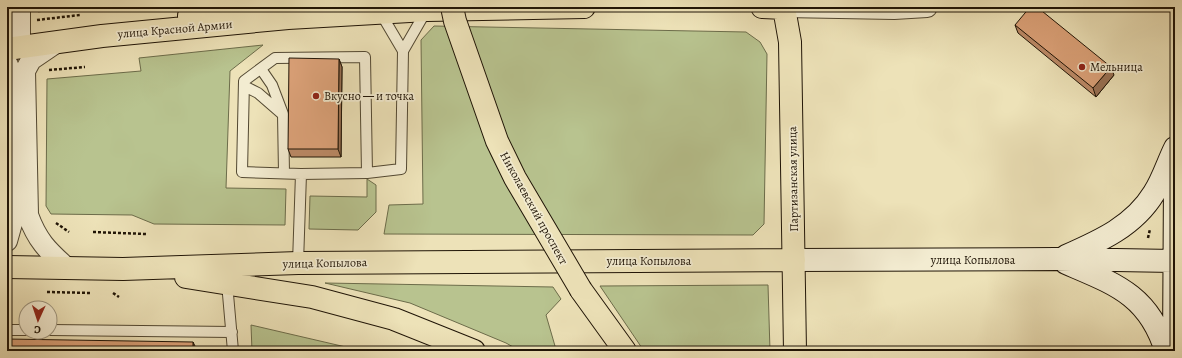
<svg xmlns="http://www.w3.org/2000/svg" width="1182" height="358" viewBox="0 0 1182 358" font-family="Alegreya,serif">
<rect width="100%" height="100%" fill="#ede2b8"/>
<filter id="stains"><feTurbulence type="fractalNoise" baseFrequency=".005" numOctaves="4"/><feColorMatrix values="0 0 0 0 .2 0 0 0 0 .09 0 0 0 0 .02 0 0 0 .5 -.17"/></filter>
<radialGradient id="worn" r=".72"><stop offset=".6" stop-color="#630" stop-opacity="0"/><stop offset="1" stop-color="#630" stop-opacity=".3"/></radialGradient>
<path fill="#b8c38f" stroke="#6c6c4a" d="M434,26L746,32L760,42L767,54L764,224L753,235L384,234L389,205L423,204L421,40Z
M263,45L230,71L226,188L286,189L285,225L154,224L132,215L51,214L46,206L47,79L141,71L139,58Z
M367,179L376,185V212L358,230L309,229L310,196L367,197Z
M325,283L553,287L561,299L546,315L555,346L559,351H520L506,343L410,303Z
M768,285L770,351H644L600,286Z
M251,325L363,351H252Z"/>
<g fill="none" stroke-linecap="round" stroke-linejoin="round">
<defs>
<path id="lane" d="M380,12L403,51
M261,69L272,85L283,114L284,173
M244,86L258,93L281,113
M301,174L242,172L244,81L275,58L365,57L367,173
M298,263L301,174L367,173L401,169L403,51L426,11
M227,283L233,351
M7,330H26
M50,330L232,332"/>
<path id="street" d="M20,7V48
M784,7L894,9L927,7
M56,43L31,60L25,71L28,215C37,240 47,250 66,267
M7,63L11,72L14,216L7,241"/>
<path id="secondary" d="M1066,256C1100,241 1134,226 1154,193C1163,179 1168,162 1175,148
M794,260L1057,259L1174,261
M1066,263C1115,284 1149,295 1166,351
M1174,351L1175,180"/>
<path id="primary" d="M762,7L784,8L790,42L795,351
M189,16L229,7
M7,49L102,36L288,18L427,10L584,7
M7,267L123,269L298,263L794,260
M186,277L312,297L394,319L474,351
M581,290L625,351"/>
</defs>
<use href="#lane" stroke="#524832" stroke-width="12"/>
<use href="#street" stroke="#524832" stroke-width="22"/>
<use href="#secondary" stroke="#1f1406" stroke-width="24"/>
<use href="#primary" stroke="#1f1406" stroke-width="24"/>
<path stroke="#1f1406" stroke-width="2.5" stroke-dasharray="3 2" stroke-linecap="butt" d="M38,11L77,7
M37,20L80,15
M49,70L85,67
M56,223L69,232
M93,232L146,234
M1148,238L1150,229
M47,292L92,293
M113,293L119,297"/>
<use href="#lane" stroke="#f3ecd1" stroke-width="10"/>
<use href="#street" stroke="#f3ecd1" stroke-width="20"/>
<use href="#secondary" stroke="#f3ecd1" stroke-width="22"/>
<use href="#primary" stroke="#ede2b8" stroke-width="22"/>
<defs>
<path id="primary-bridge" d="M452,7L455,21L497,141L515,178L581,290"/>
</defs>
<use href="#primary-bridge" stroke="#1f1406" stroke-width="24" stroke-linecap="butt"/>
<use href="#primary-bridge" stroke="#ede2b8" stroke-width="22"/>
</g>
<path fill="#bc8a67" stroke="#1f1406" d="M1015,25L1114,75L1096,97L1018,33Z
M339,59L342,67L341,157H291L288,149Z"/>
<path fill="#997154" stroke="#1f1406" d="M339,59L342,67L341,157L338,149Z
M1111,67L1114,75L1096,97L1093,88Z
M193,342L195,346V351H193Z"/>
<path fill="#dba178" stroke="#1f1406" d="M1030,7H1037L1111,67L1093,88L1015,25Z
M289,58L339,59L338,149H288Z
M7,339L193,342V351H7Z"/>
<g fill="#8f2418" stroke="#f3ecd1" stroke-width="1.5">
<circle cx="1082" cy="67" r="4"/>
<circle cx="316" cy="96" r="4"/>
</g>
<g text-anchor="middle" stroke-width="3.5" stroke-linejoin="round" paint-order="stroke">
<g font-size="12" fill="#1f1406" stroke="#f3ecd1">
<text transform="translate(175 29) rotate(-5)" y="4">улица Красной Армии</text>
<text transform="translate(793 179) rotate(-91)" y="4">Партизанская улица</text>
<text transform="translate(534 208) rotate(61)" y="4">Николаевский проспект</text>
<text x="973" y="264">улица Копылова</text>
<text x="649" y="265">улица Копылова</text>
<text transform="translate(325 263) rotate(-1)" y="4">улица Копылова</text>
</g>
<g font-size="12" fill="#1f1406" stroke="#f3ecd1" text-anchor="start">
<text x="1090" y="71">Мельница</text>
<text x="324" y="100">Вкусно — и точка</text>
</g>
</g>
<rect width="1182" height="358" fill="none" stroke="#ede2b8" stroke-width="24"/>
<rect x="8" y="8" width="1166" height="342" fill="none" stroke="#1f1406" stroke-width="2"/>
<rect x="12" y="12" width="1158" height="334" fill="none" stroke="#1f1406"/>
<g transform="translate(38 320) rotate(183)"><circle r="19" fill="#f3ecd1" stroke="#9e9680"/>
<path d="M0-3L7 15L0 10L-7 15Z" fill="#8f2418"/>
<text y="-6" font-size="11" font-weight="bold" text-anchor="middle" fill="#1f1406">С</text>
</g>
<rect width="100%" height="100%" filter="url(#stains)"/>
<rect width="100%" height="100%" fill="url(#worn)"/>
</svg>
